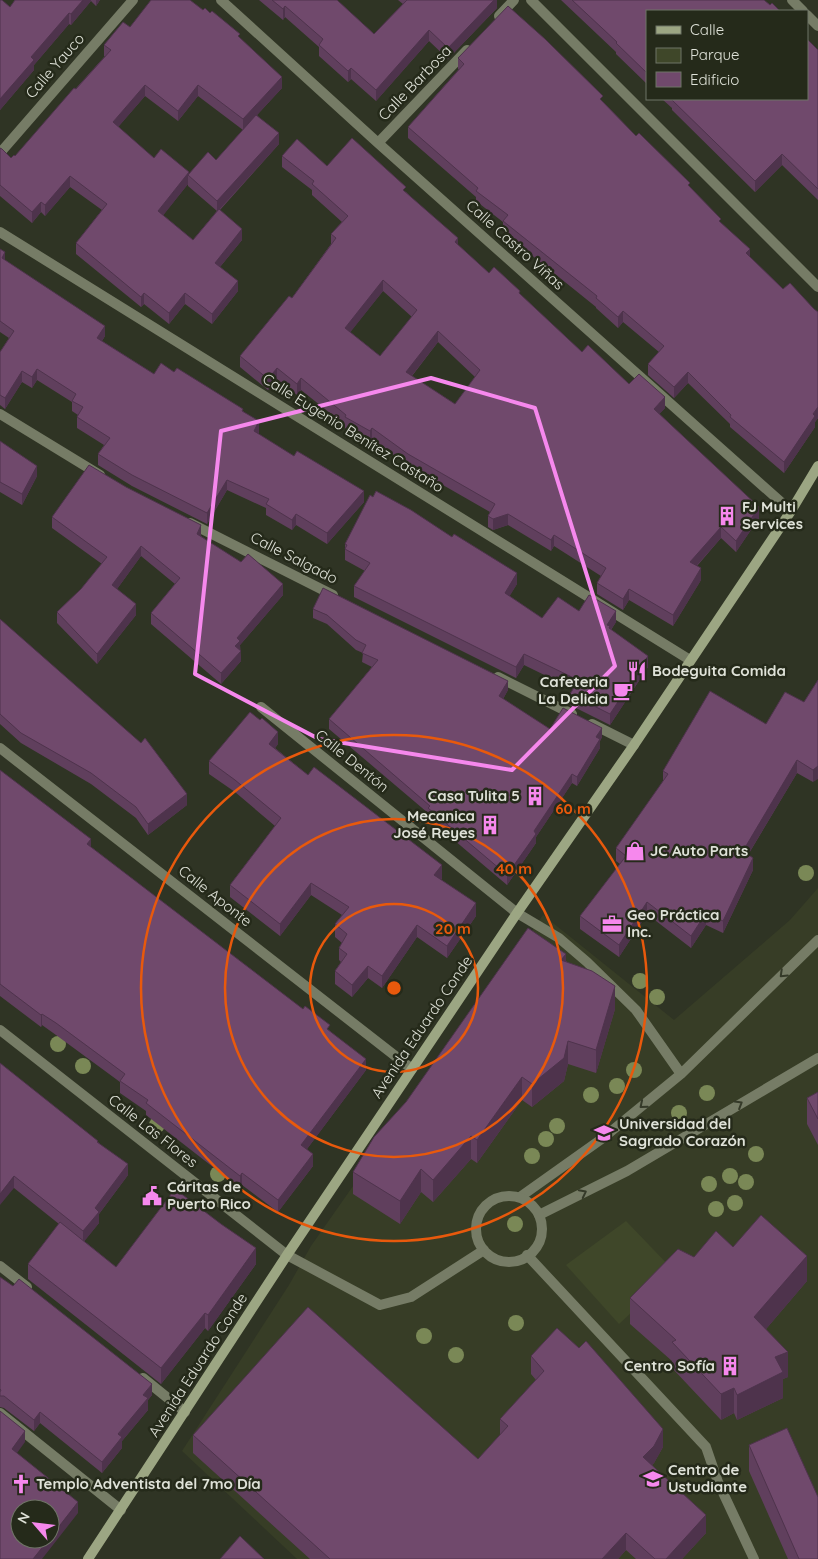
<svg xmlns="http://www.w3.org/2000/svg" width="818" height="1559" viewBox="0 0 818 1559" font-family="Quicksand,sans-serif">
<rect width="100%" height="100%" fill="#2f3424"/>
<path fill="#373d26" d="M818,888V1559H297L182,1451L289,1285L311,1246L543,915L674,1020L790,920Z"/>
<path fill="#3f4729" d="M626,1221L675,1272L619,1324L566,1265Z"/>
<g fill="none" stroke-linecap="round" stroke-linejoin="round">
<path stroke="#767c66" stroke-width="10" d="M517,913L559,938L587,962L636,1010L681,1074
M520,1197L603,1138L681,1074L818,940
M539,1215L627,1171L818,1058
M527,1255L706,1447L718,1482L754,1559"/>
<path stroke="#767c66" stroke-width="10" d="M221,0L378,143L791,511
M531,0L818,287
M792,0L803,11
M807,15L818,26
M499,16L514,0
M378,143L467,50
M0,153L133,0
M0,232L690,660
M0,414L100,475
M190,523L333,595
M498,677L572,714
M261,707L517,913
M592,724L634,745
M0,748L412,1069
M0,1030L287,1255L380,1305L411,1297L484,1250
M476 1229a33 33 0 1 1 66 0a33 33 0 1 1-66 0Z
M0,1266L27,1287
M143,1378L185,1412
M0,1413L121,1510"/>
<path stroke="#9ca683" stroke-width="10" d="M88,1559L287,1255L517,913L634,745L791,511L818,466"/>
</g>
<g fill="#7a8856">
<circle cx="806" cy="873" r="8"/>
<circle cx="640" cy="981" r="8"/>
<circle cx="657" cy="997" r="8"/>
<circle cx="58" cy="1044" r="8"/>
<circle cx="83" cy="1066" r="8"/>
<circle cx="634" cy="1070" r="8"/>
<circle cx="617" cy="1086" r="8"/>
<circle cx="707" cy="1093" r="8"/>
<circle cx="591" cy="1095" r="8"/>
<circle cx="679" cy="1113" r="8"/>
<circle cx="157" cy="1125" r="8"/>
<circle cx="557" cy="1126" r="8"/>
<circle cx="546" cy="1139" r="8"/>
<circle cx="756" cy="1154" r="8"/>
<circle cx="532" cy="1156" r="8"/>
<circle cx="218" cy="1174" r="8"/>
<circle cx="730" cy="1176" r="8"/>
<circle cx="746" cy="1182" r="8"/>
<circle cx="709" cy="1184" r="8"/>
<circle cx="735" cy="1203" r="8"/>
<circle cx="716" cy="1209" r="8"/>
<circle cx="515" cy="1224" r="8"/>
<circle cx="516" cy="1323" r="8"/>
<circle cx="424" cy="1336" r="8"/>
<circle cx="456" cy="1355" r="8"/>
</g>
<path fill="#603f5d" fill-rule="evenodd" d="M0,0L10,7L15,0H100L96,6L91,1L71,25L69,24L34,65V70L0,110Z
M259,0H337L374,34L403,4L398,0H497V8L448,59L429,41L376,101L351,79L348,82L319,56V47L285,17L283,20Z
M561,0H764L770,5L780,11H647V84L616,54V52Z
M203,10L240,38L282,88L257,115L279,144L220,210L242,240L220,267L238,291L212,324L185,304L169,324L144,304L141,307L76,254V243L102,210L70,187L45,216L41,212L32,223L0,196V148L11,158L15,156L105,56H104V45L130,27ZM145,96L178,121L198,96L243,130L216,160L189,174L154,158L118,127ZM188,184V186L217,211L193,240L163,215Z
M818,50V200L782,165L755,192L672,110V108L662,99H807Z
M458,58L603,102L636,136L690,187L750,257L783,289L818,312V418L815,422V427L784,473L730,427V424L688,383L674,398L648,375V364L659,352L623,322L618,328L596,308V307L503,232V222L476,201V197L408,138V127L459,69H458Z
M282,156L327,166L406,192L458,245L489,273L520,295L582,352L629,384L665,408L659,414L759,518L736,552L721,538L697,566L701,580L673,626L629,600L623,610L597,594V583L601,576L554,546L551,551L508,525L493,530L488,527V516L490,512L408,465L372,440L370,442L345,428V425L301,390L297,395L277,379L268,390L240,367V356L292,298L331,244V234L342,222L312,195V190L282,167ZM383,291L412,317L380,356L350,332ZM438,342L475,377L455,404L412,376Z
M0,249L5,260L105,336L102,341L154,374L174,372L243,411L259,432L258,434L364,502L327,544L296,525L292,530L266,515V508L227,490L207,524L132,486L98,465V454L104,445L77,428V417L78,415L72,411V402L37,380L32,388L22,382L5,409L0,405V352L9,338L0,332Z
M0,441L37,476L22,505L0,492Z
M52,517L201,536L283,595L240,645L241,661L221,684L151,624V613L175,584L141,556L117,589L136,615L97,664L57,623V612L81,589L102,564L52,528Z
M345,544L517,584L509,596L542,618L579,611L616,622L611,630L648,667L610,725L570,705V694L573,689L524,665L516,678L354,597V586L365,571L345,560Z
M313,609L508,690L503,699L550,729L602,737L600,741V748L577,786L572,783L536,837V843L507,885L428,818V813L329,729V719L372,667L362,662L363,653L356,650L327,624L313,618Z
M0,615V619L187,805L148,835L136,818L91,784L21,743L0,724Z
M818,680L813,782L797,773L748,855L753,870L723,933L706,925L691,948L647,914L619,957L580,929V916L620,864L616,861V848L663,782V771L766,724L804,702Z
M278,744L275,748L308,775L442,878L441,880L476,916L447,958L417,937L382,988L368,978L352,997L335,984V971L341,962L339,960V948L342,943L335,937V924L342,915L311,895L280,936L230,897V885L275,826L235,792L209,774V761Z
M0,770L91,847L330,1031L366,1070L307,1149L313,1166L278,1212L242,1185L240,1188L146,1115V1111L120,1093V1082L56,1035L42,1025L41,1027L0,996Z
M566,961L615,1009L596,1073L568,1064L564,1081L532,1107L522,1100L477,1163L471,1159L433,1202L421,1192L400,1224L353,1194V1172Z
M0,1063L98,1142L128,1175L99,1214V1223L84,1241L116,1267L256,1264L208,1331L205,1328L161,1384L28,1279V1264L59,1224L14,1188Z
M818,1092V1145L807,1124V1098Z
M733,1247L807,1281L766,1329L788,1377L783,1379V1398L737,1420L734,1413L721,1420L672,1368V1361L630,1324V1298L694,1257Z
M0,1277L152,1395L148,1400V1410L122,1441V1448L102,1473L40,1423L34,1431L4,1408L0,1407Z
M531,1356L663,1447L654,1463L652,1465L706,1533L682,1559H636L626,1550L618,1559H310L193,1453V1435L478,1459L500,1435V1419L536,1380L531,1374Z
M749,1445L818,1559H788L749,1471Z"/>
<path fill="#4e334c" d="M83,0H91V1L71,25V14Z
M96,0H100L96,6Z
M494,0H497V8L448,59V48Z
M285,6V17L283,20V9Z
M69,13V24L34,65V70L0,110V99L31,57Z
M429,30V41L376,101V90Z
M351,68V79L348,82V71Z
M282,77V88L243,130V119Z
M145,85V96L113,133V122Z
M198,85V96L178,121V111Z
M279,133V144L217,212V201Z
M782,154V165L755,192V181Z
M189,172V176L188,175V184L158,222V211Z
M70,176V187L45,216V205Z
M41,202V212L32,223V212Z
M242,229V240L215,273V263Z
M458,238V249L455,242Z
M750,249V260L746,253Z
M5,252V263L2,258Z
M383,280V291L345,339V328Z
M238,281V291L212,324V314Z
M144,293V304L141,307V297Z
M185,293V304L169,324V313Z
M623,311V322L618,328V317Z
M105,326V336L97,349V338Z
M438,331V342L406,383V372Z
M277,368V379L268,390V379Z
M37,369V380L32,388V377Z
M22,371V382L5,409V398Z
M688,372V383L674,398V387Z
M301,378V390L297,395V384Z
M665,397V408L654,420V409Z
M818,407V418L815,422V427L784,473V462Z
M259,421V432L254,442V431Z
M372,428V440L370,442V431Z
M37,466V476L22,505V494Z
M227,480V490L207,524V513Z
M364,491V502L327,544V533Z
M759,507V518L736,552V541Z
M296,514V525L292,530V520Z
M508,514V525L493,530V519Z
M201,525V536L197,545V534Z
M721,527V538L690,573V562Z
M554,535V546L551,551V540Z
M141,546V556L112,596V585Z
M701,568V580L673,626V615Z
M517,573V584L505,604V593Z
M283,584V595L240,645L241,661L221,684V673L235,646L237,638Z
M629,589V600L623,610V599Z
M136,604V615L97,664V654Z
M616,611V622L610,631L607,625Z
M524,654V665L516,678V667Z
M648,656V667L610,725V714Z
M508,681V690L499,706V696Z
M602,728V737L600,741V748L577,786V777L596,737Z
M278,732V744L269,756V744Z
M797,760V773L743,863V851Z
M818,766V779L813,782V770Z
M572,774V783L536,837V843L507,885V875L534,831Z
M187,794V805L148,835V824Z
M91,839V851L87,844Z
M753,858V870L723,933V921Z
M442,865V878L434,888V875Z
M311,883V895L280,936V924Z
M647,902V914L619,957V945Z
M476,903V916L447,958V946Z
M706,913V925L691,948V936Z
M417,925V937L382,988V976Z
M566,954V977L561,960Z
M368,966V978L352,997V985Z
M615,986V1009L596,1073V1050Z
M42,1014V1025L41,1027V1015Z
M568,1041V1064L564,1081L532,1107V1084Z
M366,1059V1070L301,1157V1145Z
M522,1077V1100L477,1163V1140Z
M471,1136V1159L433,1202V1180Z
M313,1154V1166L278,1212V1200Z
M128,1164V1175L99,1214V1223L83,1243V1231L95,1208Z
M421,1169V1192L400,1224V1201Z
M242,1173V1185L240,1188V1176Z
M14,1176V1188L0,1205V1194Z
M256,1248V1264L208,1331V1315Z
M807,1256V1281L754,1343V1317Z
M205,1313V1328L161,1384V1368Z
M788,1352V1377L783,1379V1398L737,1420V1395L775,1357Z
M152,1384V1395L148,1400V1410L122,1441V1448L102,1473V1462L143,1395Z
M734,1388V1413L721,1420V1394Z
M40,1412V1423L34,1431V1420Z
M663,1429V1447L654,1463L643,1475V1457Z
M25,1431V1442L12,1460V1449Z
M78,1502V1513L42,1559H33L49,1539H50V1538Z
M706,1515V1533L682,1559H666Z
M626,1533V1550L618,1559H602Z"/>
<path fill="#70496c" stroke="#4e334c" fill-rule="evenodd" d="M0,0H2L10,7L15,0H83L71,14L69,13L31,57L34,60L0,99Z
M151,0H190L203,10L205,8L210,13L212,11L240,34L238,36L282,77L243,119L198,85L178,111L145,85L113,122L154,158L161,149L189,172L158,211L193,240L219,209L242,229L215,263L238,281L212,314L185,293L169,313L144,293L141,297L76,243L107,204L70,176L45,205L41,202L32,212L0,185V148L2,149L11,158L14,155L15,156L74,88L76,89L111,50L104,45L123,22L130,27Z
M272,0H337L374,34L407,0H494L448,48L429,30L376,90L351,68L348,71L319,45L323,39L285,6L283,9Z
M572,0H764L770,5L772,3L780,11H647V73L616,43L617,42Z
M508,6L545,39L603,96L600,99L636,136L639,133L690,183L688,185L721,219L719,221L750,249L746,253L783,289L790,283L814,309L818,312V407L813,414L815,416L784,462L730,417L731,415L688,372L674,387L648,364L664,346L623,311L618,317L596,298L597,296L503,221L508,215L476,191L478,188L408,127L464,64L458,58Z
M807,39L818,50V189L782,154L755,181L672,100L673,99H807Z
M256,115L279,133L217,201L188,175L208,152L216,160Z
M352,138L406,187L403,190L458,238L455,242L489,273L494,267L520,291L519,293L582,352L588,345L629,384L639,374L665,397L654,409L759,507L736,541L721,527L690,562L701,568L673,615L629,589L623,599L597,583L606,568L554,535L551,540L508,514L493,519L488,516L495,504L408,454L372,428L370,431L345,417L346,415L301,378L297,384L277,368L268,379L240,356L289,296L292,298L336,238L331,234L348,216L312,184L314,181L282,156L297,139L327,166ZM383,280L417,310L380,356L345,328ZM438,331L480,370L455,404L406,372Z
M0,249L5,252L2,258L105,326L97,338L154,374L161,363L174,372L177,368L243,409L242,411L259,421L254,431L294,456L297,451L364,491L327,533L296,514L292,520L266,504L269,499L227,480L207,513L132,475L98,454L110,438L77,417L83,407L72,401L76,394L37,369L32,377L22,371L5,398L0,395V352L14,331L0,321Z
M0,441L37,466L22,494L0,482Z
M89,465L126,487L201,525L197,534L241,562L248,554L283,584L237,638L240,641L235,646L241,651L221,673L151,613L180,578L141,546L112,585L136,604L97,654L57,612L81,589L107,557L52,517Z
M376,491L411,510L452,537L454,534L517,573L505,593L542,618L558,597L579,611L589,595L616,611L607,625L610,626L609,628L648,656L610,714L570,694L577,683L574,681L576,679L524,654L516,667L354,586L370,563L345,549L347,545L345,544L370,495L373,497Z
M323,588L508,681L499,696L550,729L563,708L602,728L596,737L600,739L577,777L572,774L534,831L536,834L507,875L428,808L430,806L329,719L378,660L362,653L366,645L356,640L327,615L313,609Z
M0,619L141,743L145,738L187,794L148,824L136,807L91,773L21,733L0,714Z
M818,680V766L813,770L797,760L743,851L753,858L723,921L706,913L691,936L647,902L619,945L580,916L626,856L616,848L668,774L663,771L710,691L766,724L785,692L804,702Z
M250,712L260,720L262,718L278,732L269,744L308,775L314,767L442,865L434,875L476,903L447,946L417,925L382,976L368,966L352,985L335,971L347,954L339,948L347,934L335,924L349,907L311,883L280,924L230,885L281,818L235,780L209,761Z
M0,770L91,839L87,844L303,1009L305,1006L330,1025L327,1029L366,1059L301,1145L313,1154L278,1200L242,1173L240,1176L146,1103L148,1100L120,1081L125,1074L56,1023L42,1014L41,1015L0,984Z
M528,928L566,954L561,960L592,971L615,986L596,1050L568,1041L564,1058L532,1084L522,1077L477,1140L471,1136L433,1180L421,1169L400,1201L353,1172L374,1137L406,1102Z
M0,1063L98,1141L97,1142L128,1164L95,1208L99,1212L83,1231L14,1176L0,1194Z
M818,1092V1119L807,1098Z
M175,1189L221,1224L256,1248L208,1315L205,1313L161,1368L28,1264L60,1222L116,1267Z
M761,1215L807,1256L754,1317L788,1352L775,1357L783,1372L737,1395L734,1388L721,1394L672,1342L676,1340L630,1298L678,1249L694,1257L716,1231L733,1247Z
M0,1277L13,1286L19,1279L152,1384L143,1395L148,1398L118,1434L122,1437L102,1462L40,1412L34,1420L4,1396H0V1392L1,1390L0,1389Z
M308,1307L478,1459L508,1426L500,1419L544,1371L531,1356L557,1328L579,1348L586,1341L663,1429L654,1446L643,1457L706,1515L666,1559H655L626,1533L602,1559H330L193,1435Z
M0,1411L25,1431L12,1449L78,1502L50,1538V1509H20V1539H49L33,1559H0Z
M787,1428L818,1497V1559H799L749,1445Z
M240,1536L264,1559H220Z"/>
<defs><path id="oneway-chevron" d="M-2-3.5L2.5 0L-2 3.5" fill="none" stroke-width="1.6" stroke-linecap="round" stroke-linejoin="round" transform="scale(1.25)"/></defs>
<g stroke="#353a29">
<use href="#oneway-chevron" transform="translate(783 974) rotate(136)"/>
<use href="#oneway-chevron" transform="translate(739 1104) rotate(-31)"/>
<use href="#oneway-chevron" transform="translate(643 1105) rotate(140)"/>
<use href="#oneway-chevron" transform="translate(583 1193) rotate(-27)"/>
</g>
<path fill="none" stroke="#f688ed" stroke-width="4" stroke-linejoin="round" d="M431,378L535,408L615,666L512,770L319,739L195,674L221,431Z"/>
<g fill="none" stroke="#e8590c" stroke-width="2.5">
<circle cx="394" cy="988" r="84"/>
<circle cx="394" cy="988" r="169"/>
<circle cx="394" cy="988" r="253"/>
</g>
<defs>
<symbol id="building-bare" viewBox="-9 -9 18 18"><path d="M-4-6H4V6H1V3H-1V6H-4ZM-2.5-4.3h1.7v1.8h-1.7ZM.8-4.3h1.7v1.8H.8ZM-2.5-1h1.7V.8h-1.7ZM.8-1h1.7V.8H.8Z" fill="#f688ed" stroke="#252a1a" stroke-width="2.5" paint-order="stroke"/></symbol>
<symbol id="restaurant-bare" viewBox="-9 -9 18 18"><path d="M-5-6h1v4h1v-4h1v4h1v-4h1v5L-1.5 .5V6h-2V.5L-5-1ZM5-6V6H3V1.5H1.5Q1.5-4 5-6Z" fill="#f688ed" stroke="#252a1a" stroke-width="2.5" paint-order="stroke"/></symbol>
<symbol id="cafe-bare" viewBox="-9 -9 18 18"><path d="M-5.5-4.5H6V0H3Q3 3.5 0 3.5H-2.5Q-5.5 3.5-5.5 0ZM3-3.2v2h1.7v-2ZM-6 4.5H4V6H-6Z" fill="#f688ed" stroke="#252a1a" stroke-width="2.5" paint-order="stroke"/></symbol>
<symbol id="shop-bare" viewBox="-9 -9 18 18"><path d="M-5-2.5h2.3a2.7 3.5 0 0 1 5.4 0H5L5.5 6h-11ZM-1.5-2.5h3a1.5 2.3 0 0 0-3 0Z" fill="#f688ed" stroke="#252a1a" stroke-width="2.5" paint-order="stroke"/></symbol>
<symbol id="office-bare" viewBox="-9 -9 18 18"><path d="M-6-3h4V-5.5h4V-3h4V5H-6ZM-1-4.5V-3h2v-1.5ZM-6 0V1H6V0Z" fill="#f688ed" stroke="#252a1a" stroke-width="2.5" paint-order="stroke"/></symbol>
<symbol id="university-bare" viewBox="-9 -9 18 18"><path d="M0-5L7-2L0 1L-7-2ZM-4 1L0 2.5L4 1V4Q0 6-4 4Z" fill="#f688ed" stroke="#252a1a" stroke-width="2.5" paint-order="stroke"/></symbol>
<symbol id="civic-bare" viewBox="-9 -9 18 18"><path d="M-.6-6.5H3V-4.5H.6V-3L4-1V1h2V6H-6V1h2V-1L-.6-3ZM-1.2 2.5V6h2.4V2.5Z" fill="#f688ed" stroke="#252a1a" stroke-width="2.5" paint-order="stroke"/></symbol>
<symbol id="church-bare" viewBox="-9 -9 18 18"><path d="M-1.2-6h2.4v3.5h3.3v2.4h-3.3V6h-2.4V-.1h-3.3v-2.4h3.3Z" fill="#f688ed" stroke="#252a1a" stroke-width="2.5" paint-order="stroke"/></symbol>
</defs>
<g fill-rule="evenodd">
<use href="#building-bare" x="713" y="502" width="28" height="28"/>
<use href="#restaurant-bare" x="623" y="657" width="28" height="28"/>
<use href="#cafe-bare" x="609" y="677" width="28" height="28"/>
<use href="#building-bare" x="521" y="782" width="28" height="28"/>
<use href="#building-bare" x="476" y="811" width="28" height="28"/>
<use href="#shop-bare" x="621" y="837" width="28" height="28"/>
<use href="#office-bare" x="598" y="910" width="28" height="28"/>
<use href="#university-bare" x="590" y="1119" width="28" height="28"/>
<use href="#civic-bare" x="138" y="1182" width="28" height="28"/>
<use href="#building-bare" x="716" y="1352" width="28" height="28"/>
<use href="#university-bare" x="639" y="1465" width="28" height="28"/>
<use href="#church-bare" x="7" y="1470" width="28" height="28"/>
</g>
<g text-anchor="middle" stroke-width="5" stroke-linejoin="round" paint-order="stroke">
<g font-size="15" fill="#dfe2d8" stroke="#252a1a">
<text transform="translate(55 66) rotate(-49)" y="5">Calle Yauco</text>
<text transform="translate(415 83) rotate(-46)" y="5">Calle Barbosa</text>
<text transform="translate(515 245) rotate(42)" y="5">Calle Castro Viñas</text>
<text transform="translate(353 433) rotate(32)" y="5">Calle Eugenio Benítez Castaño</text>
<text transform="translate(294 558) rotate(27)" y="5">Calle Salgado</text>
<text transform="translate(352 761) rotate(39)" y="5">Calle Dentón</text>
<text transform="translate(215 896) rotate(38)" y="5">Calle Aponte</text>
<text transform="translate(422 1027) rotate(-56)" y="5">Avenida Eduardo Conde</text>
<text transform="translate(153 1131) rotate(38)" y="5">Calle Las Flores</text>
<text transform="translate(198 1365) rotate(-57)" y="5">Avenida Eduardo Conde</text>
</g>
<g font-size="15" font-weight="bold" fill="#dfe2d8" stroke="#252a1a" text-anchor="start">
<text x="742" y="512">FJ Multi<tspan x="742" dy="17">Services</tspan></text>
<text x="652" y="676">Bodeguita Comida</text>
<text x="608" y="687" text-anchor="end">Cafeteria<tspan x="608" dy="17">La Delicia</tspan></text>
<text x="520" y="801" text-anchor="end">Casa Tulita 5</text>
<text x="475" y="821" text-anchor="end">Mecanica<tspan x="475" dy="17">José Reyes</tspan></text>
<text x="650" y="856">JC Auto Parts</text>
<text x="627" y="920">Geo Práctica<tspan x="627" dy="17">Inc.</tspan></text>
<text x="619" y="1129">Universidad del<tspan x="619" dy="17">Sagrado Corazón</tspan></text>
<text x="167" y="1192">Cáritas de<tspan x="167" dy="17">Puerto Rico</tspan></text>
<text x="715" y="1371" text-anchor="end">Centro Sofía</text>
<text x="668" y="1475">Centro de<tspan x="668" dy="17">Ustudiante</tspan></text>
<text x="36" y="1489">Templo Adventista del 7mo Día</text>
</g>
</g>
<circle cx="394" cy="988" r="8" fill="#e8590c" stroke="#252a1a" stroke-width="2.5"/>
<g font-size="15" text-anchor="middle" font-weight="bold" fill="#e8590c" stroke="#252a1a" stroke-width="5" stroke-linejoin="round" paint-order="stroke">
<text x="573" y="814">60 m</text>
<text x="514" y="874">40 m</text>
<text x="453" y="934">20 m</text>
</g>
<rect x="646" y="10" width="162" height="90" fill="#252a1a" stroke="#6f7466"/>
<rect x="656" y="26" width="25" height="8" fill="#9ca683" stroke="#6f7466"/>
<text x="690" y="35" font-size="15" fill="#dfe2d8">Calle</text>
<rect x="656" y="48" width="25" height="15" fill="#3f4729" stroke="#6f7466"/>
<text x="690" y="60" font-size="15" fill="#dfe2d8">Parque</text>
<rect x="656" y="72" width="25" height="15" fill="#70496c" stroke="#6f7466"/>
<text x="690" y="85" font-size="15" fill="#dfe2d8">Edificio</text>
<g transform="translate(35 1524) rotate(298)"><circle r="24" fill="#252a1a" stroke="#6f7466"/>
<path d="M0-4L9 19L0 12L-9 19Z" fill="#f688ed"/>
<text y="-8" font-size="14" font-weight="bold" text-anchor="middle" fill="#dfe2d8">N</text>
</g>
</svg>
